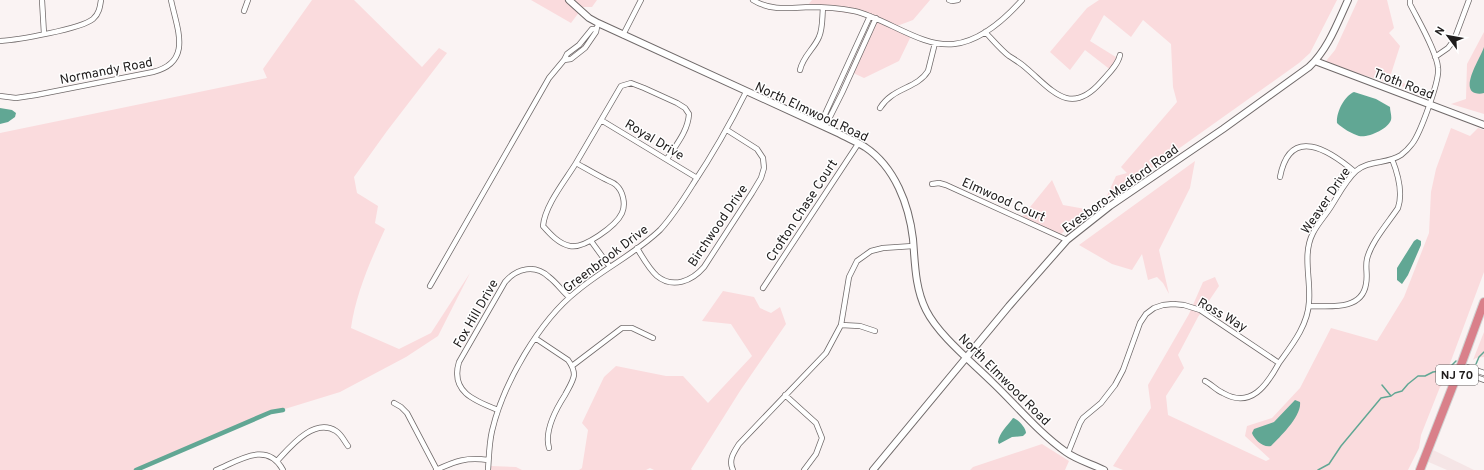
<svg xmlns="http://www.w3.org/2000/svg" width="1484" height="470" viewBox="0 0 1484 470" font-family="Overpass,sans-serif">
<rect width="100%" height="100%" fill="#faf3f3"/>
<path fill="#f5e5e6" d="M1429,448L1474,470H1447L1424,460Z"/>
<path fill="#fadbdd" d="M312,0H354L422,67L439,48L447,53L387,131L354,177L357,193L378,206L375,223L385,229C370,262 356,293 351,328L399,349L431,333L470,273L438,336L406,357L340,392L262,416L139,470H0V133L267,78L263,69Z
M531,0H597L592,7H583L571,23Z
M812,0H930L913,20L897,26L912,34L899,61L864,78L849,71L874,17L806,7Z
M1099,0H1337L1310,53L1299,63L1070,226L1060,235L1022,217L1052,180L1063,205L1091,210L1105,200L1116,176L1127,173L1121,167L1177,102L1173,87L1171,44L1143,20L1131,37L1104,15L1090,41L1119,59L1112,71L1085,50L1070,70L1050,52L1087,8Z
M1358,0H1387L1394,28L1389,33L1400,46L1390,77L1425,93L1325,64L1322,66L1335,50Z
M1484,32V114L1451,104L1466,99L1467,64Z
M1451,128L1470,136L1478,128L1484,130V272L1442,385L1440,387L1421,435L1419,448L1408,470H1123L1113,466L1151,408L1148,385L1189,314L1203,282L1215,277L1219,286L1198,317L1178,355L1184,368L1166,396L1168,415L1266,461L1270,459L1245,436L1247,426L1272,418L1300,388L1331,328L1377,341L1404,297L1429,233L1431,192L1436,169Z
M1195,161L1190,188L1159,250L1169,294L1163,283L1157,277L1148,280L1142,254L1132,270L1112,264L1079,245Z
M723,291L754,297L760,308L771,313L780,307L786,324L740,391L691,469L692,470H654L650,468L646,470H579L582,468L588,430L582,423L604,377L616,366L666,376H683L708,403L752,356L731,324L702,321Z
M1484,332V357L1476,358L1473,360Z
M1042,444L1069,461L1065,470H970L973,467Z
M490,466L516,467L522,470H490Z"/>
<path fill="#61a794" d="M1484,47V93C1481,94 1478,94 1475,93C1460,88 1481,57 1484,47Z
M1354,92L1376,99L1390,107C1390,111 1392,116 1391,120C1388,129 1368,138 1359,136C1352,134 1342,128 1337,123C1336,113 1344,96 1354,92Z
M0,108L12,110L16,113L15,117L8,122L0,124Z
M1417,239L1421,241V245L1408,275L1402,284L1397,280V268L1414,241Z
M1295,400L1300,402C1302,416 1280,437 1271,446C1263,448 1254,439 1252,433L1254,429L1274,422Z
M1013,418C1018,419 1026,428 1026,433L1023,436L1012,437L999,444L998,442C999,433 1008,425 1013,418Z"/>
<g fill="none" stroke-linecap="round" stroke-linejoin="round">
<path stroke="#61a794" stroke-width="1.5" d="M1476,364L1479,357L1484,352
M1382,385L1391,396
M1318,470L1329,464L1341,446L1381,398L1391,396L1395,393L1402,391L1408,384L1418,376H1425L1433,372L1440,371L1451,366L1456,361"/>
<path stroke="#61a794" stroke-width="4.5" d="M136,470L271,412L283,410"/>
<defs>
<path id="street" d="M42,0L44,34
M753,0C770,11 789,8 809,7C824,7 839,8 854,11C886,18 922,48 954,44C981,41 1005,19 1022,0
M949,0L952,1L958,0
M244,11L248,0
M985,32C993,40 1000,49 1009,56C1015,60 1021,63 1026,68C1052,90 1070,117 1101,82C1108,74 1118,65 1120,55
M623,35L641,0
M0,41C17,40 81,29 93,19C99,14 100,7 101,0
M1435,57L1448,48L1454,40L1469,0
M564,60L571,59L585,48L596,32L597,27
M800,70C803,56 814,49 819,37C823,28 822,17 823,8
M0,96L16,98L36,95L153,72C193,62 177,29 171,0
M880,108C893,87 917,89 928,71L935,43
M601,120L697,178
M820,125L870,16
M825,127L842,93L876,18
M576,163C565,181 545,205 543,226C550,234 559,244 570,246C584,249 616,226 622,213C626,204 623,191 616,185C613,182 608,181 605,179C595,174 585,168 576,163L621,86L631,83L644,88L677,103L685,108L689,114C688,131 676,145 667,159
M1280,177C1290,125 1329,150 1355,172
M932,184L939,183L946,185L1067,240
M591,241L610,267
M637,248C643,258 649,269 657,276C673,289 692,281 704,267L752,193L761,178L764,168L763,158L757,149L727,130
M430,286L549,78L564,60L567,54L579,45L592,29H596
M763,288L858,144
M1309,306C1329,306 1362,311 1366,284C1368,275 1365,267 1367,259C1371,242 1388,223 1398,208C1403,193 1398,174 1392,159
M841,325L860,326L875,331
M535,338L568,360C571,364 574,369 574,375C573,382 568,389 565,395C556,409 544,431 549,448
M1279,363C1292,345 1308,325 1309,302C1311,279 1302,254 1313,233C1318,223 1326,215 1332,205C1339,194 1346,180 1356,171C1368,160 1388,164 1401,155C1405,152 1409,148 1412,144C1420,134 1440,80 1438,68C1437,52 1418,20 1410,4V0
M1461,365L1484,373
M572,366L622,328H632L653,338
M1459,371L1484,380
M785,395L816,423L822,438L816,454L804,470
M394,403L401,407L407,413L437,470
M498,410C475,401 450,392 459,362L505,282C517,268 535,264 549,277C557,283 562,291 569,297
M1068,453L1080,423L1083,418L1101,403L1115,385L1123,370L1140,323L1146,314L1154,308L1163,305L1173,304L1184,305L1200,310L1279,363C1267,385 1251,409 1223,393C1216,390 1211,384 1205,381
M277,461C290,447 314,417 336,431C342,435 344,441 348,446
M216,470C238,461 267,440 283,470
M436,470C456,461 466,457 488,460
M488,470C489,457 489,444 492,431C503,384 539,321 577,291C603,269 635,254 660,230C673,216 683,200 693,184C713,154 730,124 746,92
M733,470C728,460 734,452 739,444L826,353L841,325L849,277L857,261L871,251L883,248L913,246"/>
<path id="secondary" d="M569,0L589,18L598,23L838,133C847,138 857,142 865,147C895,167 909,205 913,239C915,263 915,288 926,310C939,336 972,362 993,383C1017,406 1039,433 1066,452C1077,460 1092,464 1104,470
M1315,61L1484,125
M873,470L1009,306L1067,240L1110,206L1223,129L1309,67C1328,49 1337,24 1348,0"/>
<path id="highway" d="M1420,470L1461,365L1484,302"/>
</defs>
<use href="#street" stroke="#706a6a" stroke-width="6"/>
<use href="#secondary" stroke="#706a6a" stroke-width="8"/>
<use href="#highway" stroke="#d2d2d2" stroke-width="10"/>
<use href="#street" stroke="#fff" stroke-width="4.5"/>
<use href="#secondary" stroke="#fff" stroke-width="6"/>
<use href="#highway" stroke="#d9808a" stroke-width="8"/>
</g>
<g text-anchor="middle" stroke-width="3" stroke-linejoin="round" paint-order="stroke">
<rect fill="#fff" stroke="#626060" stroke-width="1" x="1436" y="365" width="42" height="20" rx="3"/>
<g font-size="12" font-weight="bold" fill="#1f1c1c">
<text x="1457" y="379">NJ 70</text>
</g>
<g font-size="13" fill="#1f1c1c" stroke="#fff">
<text transform="translate(106 70) rotate(-11)" y="5">Normandy Road</text>
<text transform="translate(1404 83) rotate(21)" y="5">Troth Road</text>
<text transform="translate(812 111) rotate(25)" y="5">North Elmwood Road</text>
<text transform="translate(655 139) rotate(31)" y="5">Royal Drive</text>
<text transform="translate(1120 188) rotate(-36)" y="5">Evesboro-Medford Road</text>
<text transform="translate(1004 199) rotate(24)" y="5">Elmwood Court</text>
<text transform="translate(1325 200) rotate(-56)" y="5">Weaver Drive</text>
<text transform="translate(801 210) rotate(-57)" y="5">Crofton Chase Court</text>
<text transform="translate(717 225) rotate(-56)" y="5">Birchwood Drive</text>
<text transform="translate(605 258) rotate(-37)" y="5">Greenbrook Drive</text>
<text transform="translate(475 313) rotate(-60)" y="5">Fox Hill Drive</text>
<text transform="translate(1223 314) rotate(30)" y="5">Ross Way</text>
<text transform="translate(1005 379) rotate(45)" y="5">North Elmwood Road</text>
</g>
</g>
<g transform="translate(1448 36) rotate(302)" stroke="#ffffff" stroke-width="3" paint-order="stroke">
<path d="M0-3L7 15L0 10L-7 15Z" fill="#1f1c1c"/>
<text y="-6" font-size="11" font-weight="bold" text-anchor="middle" fill="#1f1c1c">N</text>
</g>
</svg>
